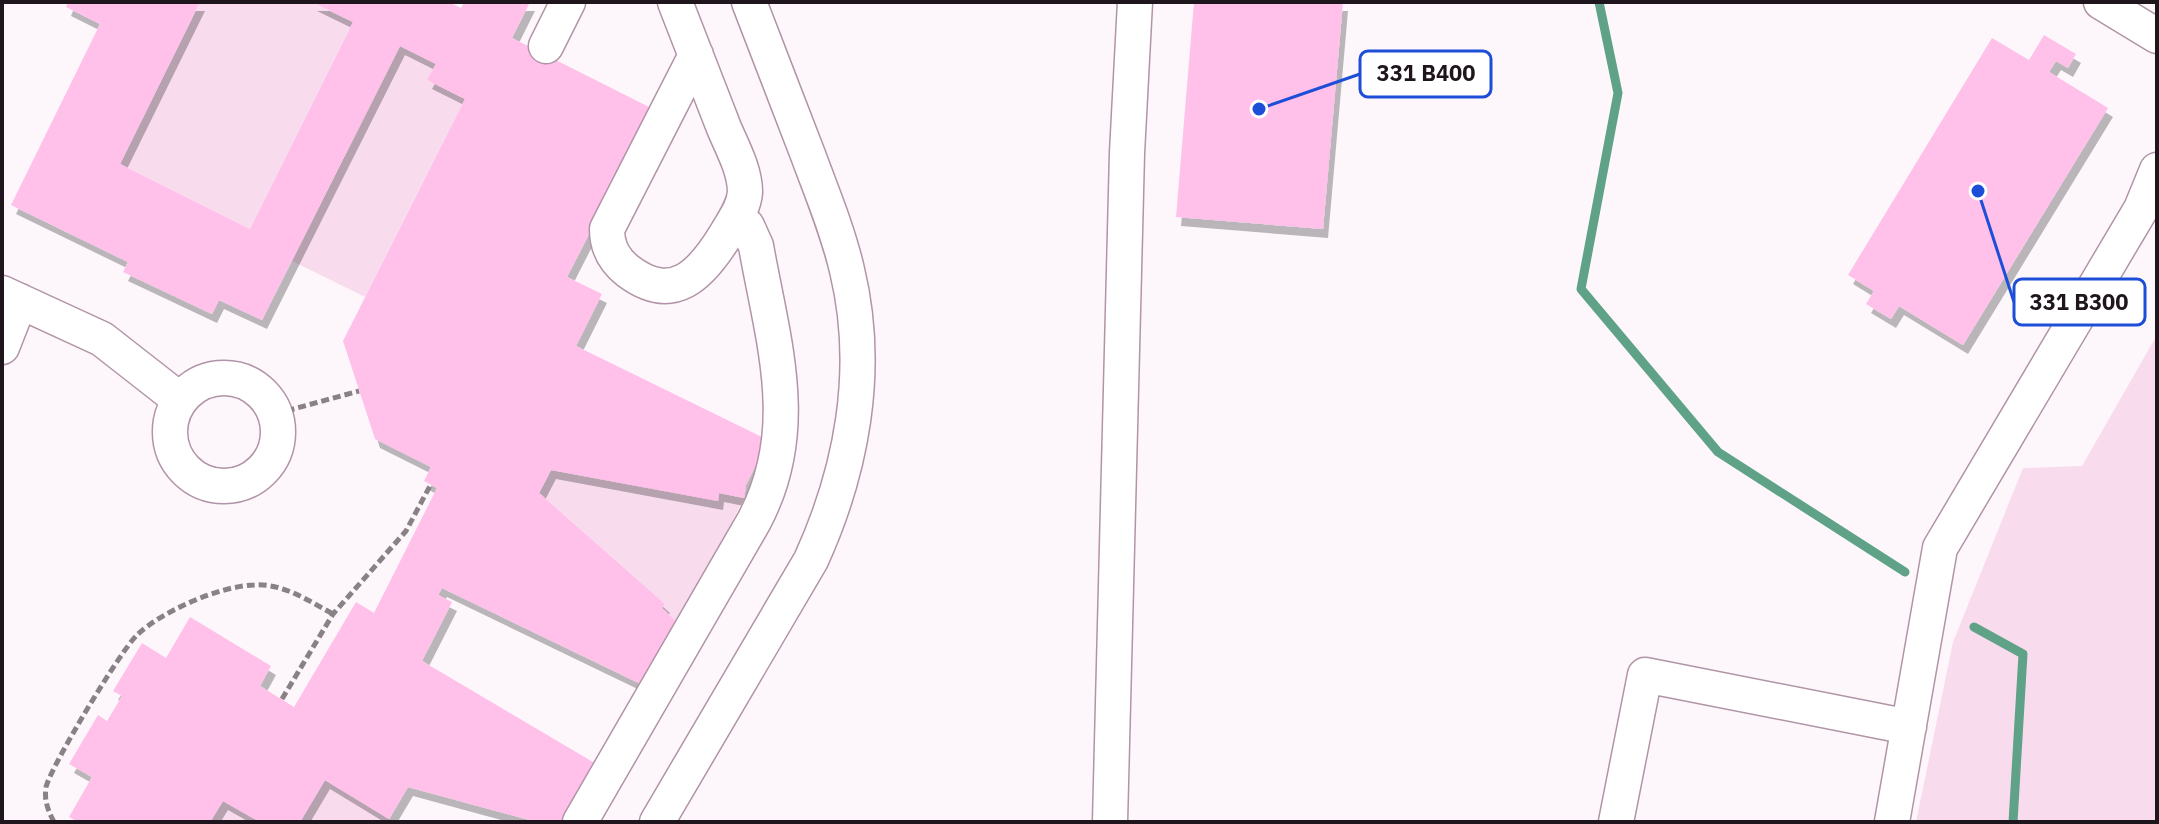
<svg xmlns="http://www.w3.org/2000/svg" width="2159" height="824" viewBox="0 0 2159 824" font-family="'IBM Plex Sans',sans-serif">
<defs>
<filter id="shadow"><feDropShadow dx="5" dy="9" stdDeviation="0" flood-color="#0004"/></filter>
</defs>
<rect width="100%" height="100%" fill="#fdf7fb"/>
<path fill="#f8dcee" d="M200,2H312L353,22L250,229L120,164Z
M400,46L436,64L428,80L465,99L365,297L292,261Z
M2157,335V822H1916L1953,642L2023,468L2082,466Z
M551,470L718,500L719,493L744,498L680,625L662,608L665,604L539,493Z
M325,780L389,819L390,822H300Z
M223,801L260,822H210Z"/>
<g fill="none" stroke-linecap="round" stroke-linejoin="round">
<path stroke="#5fa287" stroke-width="9" d="M1599,2L1618,93L1581,289L1718,452L1905,572
M1974,627L2023,654L2013,822"/>
</g>
<path fill="#ffc0ea" filter="url(#shadow)" d="M68,2H200L120,164L250,229L353,22L312,2H449L461,8L464,2H530L512,38L653,109L567,277L602,294L576,346L768,440L746,485L744,498L719,493L718,501L551,470L539,493L665,604L662,608L680,625L645,686L442,588L438,595L452,602L422,661L598,765L564,822H537L408,787L389,819L325,780L300,822H260L223,801L210,822H78L69,817L92,777L69,764L98,715L107,721L122,696L113,691L142,643L166,658L190,617L271,666L260,686L294,707L356,602L374,613L437,488L424,481L431,467L375,439L343,341L465,99L427,80L436,64L400,46L262,320L219,300L212,314L123,272L128,262L11,205L100,24L66,7Z
M1194,2H1343L1323,229L1176,217Z
M2044,35L2076,54L2068,68L2056,61L2049,72L2108,108L1963,345L1899,306L1891,319L1866,304L1874,291L1848,275L1992,38L2029,60Z"/>
<g fill="none" stroke-linecap="round" stroke-linejoin="round">
<defs>
<path id="minor" d="M675,2C691,44 708,86 724,128C732,147 745,170 745,192C744,208 733,222 725,236C701,275 673,305 628,271C614,260 607,247 607,229L696,55
M2101,2L2157,36
M546,46L568,2
M2,293L102,339L180,400
M2,347L20,301
M170 432a54 54 0 1 1 108 0a54 54 0 1 1-108 0Z
M580,822L754,521C803,429 773,342 756,246L747,226L736,218
M657,822L811,560C852,470 871,369 847,270C838,231 822,193 808,155C788,104 769,53 749,2
M1110,822L1127,153L1135,2
M1616,822L1645,675L1909,727
M1892,822L1940,548L2141,209L2157,170"/>
</defs>
<use href="#minor" stroke="#b194a7" stroke-width="37"/>
<path stroke="#898186" stroke-width="5" stroke-dasharray="8 4" stroke-linecap="butt" d="M275,414L359,391
M282,699L333,614L406,531L431,484
M54,822C48,811 44,800 46,787C51,766 121,650 137,635C162,611 220,586 254,585C283,583 309,601 333,614"/>
<use href="#minor" stroke="#fff" stroke-width="34"/>
</g>
<path fill="none" stroke="#1d4ed8" stroke-width="3" d="M1259 109L1360 74M1978 191L2014 302"/>
<g fill="#1d4ed8" stroke="#fff" stroke-width="3">
<circle cx="1259" cy="109" r="8"/>
<circle cx="1978" cy="191" r="8"/>
</g>
<g fill="#fff" stroke="#1d4ed8" stroke-width="3">
<rect x="1360" y="51" width="131" height="46" rx="8"/>
<rect x="2014" y="279" width="131" height="46" rx="8"/>
</g>
<g font-size="22" text-anchor="middle" font-weight="bold" fill="#1f151c">
<text x="1426" y="81">331 B400</text>
<text x="2079" y="310">331 B300</text>
</g>
<rect width="2159" height="824" fill="none" stroke="#1f151c" stroke-width="8"/>
</svg>
